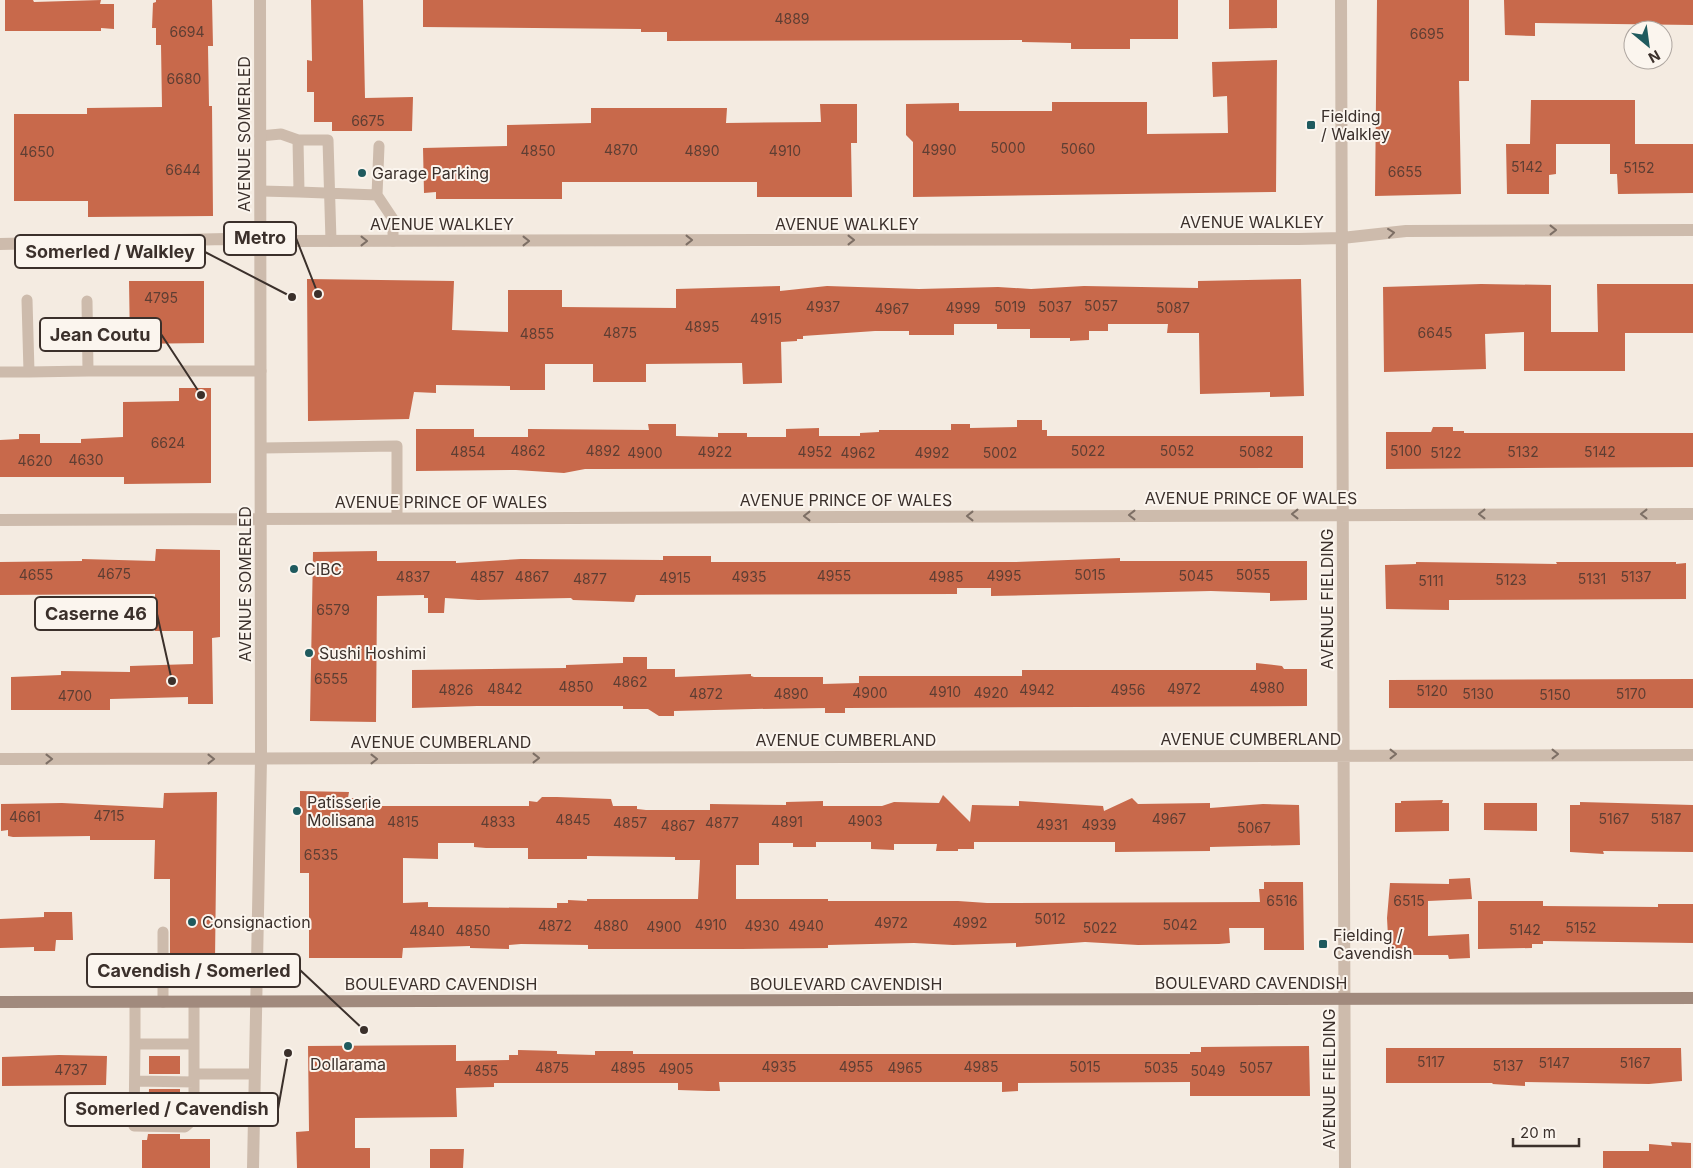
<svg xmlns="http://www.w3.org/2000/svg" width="1693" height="1168" viewBox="0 0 1693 1168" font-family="Inter,sans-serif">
<rect width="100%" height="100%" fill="#f4ebe1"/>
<path fill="#c8694b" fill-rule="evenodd" d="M5,0H33L34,2L101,0L100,4H114V29L101,28V31H5Z
M156,0H212L213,46H208L209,106H212L213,216L88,217V201H14V114H87V108L162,107L161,45H156V28H152L153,3L156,2Z
M311,0H363L365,98L413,97L412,131H332V122H314V92H307V60L312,61Z
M423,0H1178V39H1130V49H1071V43L1022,42V40L667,41V32H641V29L423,27Z
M1229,0H1277V28L1229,29Z
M1377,0H1469V81H1459L1461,194L1375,196Z
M1504,0H1693V25L1535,23V36L1505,35Z
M1277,60L1276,192L913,197V142L906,135V104L959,103V111H1052V102H1147V134L1228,133L1227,96L1213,97L1212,62Z
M1531,100H1635V144H1693V193L1618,194L1617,174H1610V144H1556V174L1549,175V194H1507L1506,144H1530Z
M820,104H857V143H851L852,197H757V182H562V199H436V192L424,193L423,148L507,146V125L591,123V108H727L726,123L821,122Z
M307,279L454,281L452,330L508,332V290H562V307L676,308V289L780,286V291L827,286L919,289L998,287L1031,289L1084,286L1198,288V281L1301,279L1304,396L1270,397V392L1200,394L1199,333H1167L1168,324H1108V331H1089V340L1070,341V338H1030V329H997V324H954V335H909V331H875L803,336V339H797V341L781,342L782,383L743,384L742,363L646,364V382H593V364H545V390H510V386L436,385V393L414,392L409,419L308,421Z
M129,281H204V343L130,344Z
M1481,284L1551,285V332H1598L1597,284H1693V333H1625V371H1524V332L1485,334L1486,369L1384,372L1383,287Z
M179,388H211V483L124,484V477H0V440L19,439V434H40V443H81V439L123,437V402L179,401Z
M1017,420H1042V430H1047V436H1303V468L585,469L564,473L516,470L416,471V429H474V437H528V429L649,430L648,424H676V436L718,437V433H747V437H786V429L819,428V436H860V433L879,432V430H951V424H970V428L1017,427Z
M1433,427H1453V431H1464V433H1693V467L1386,469V432H1431Z
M156,549L220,550V637L212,638L213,704H188V697L110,699V710H11V677L61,675V671L130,672V666L193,664V631H155V594L0,595V562L82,561V559L155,561Z
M377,551V561H456V563L521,559L663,560V556H711V562H1016L1120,558V561H1307V600L1270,601V593L1211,591L991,596V588H957V594L636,595L634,602L573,600L571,598L478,600L445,598L444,613H428V598H424V595L377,596L376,722L310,721L313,552Z
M1416,562L1557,564L1556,562H1676V564L1686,563V599L1449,600V610L1386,609L1385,565L1416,564Z
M623,657H647V669H675V677L751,674V676L754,677H823V684L859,683V676H1022V670H1256V663L1282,666L1284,669H1307V706L845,708V713H825V708L754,709L674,711V716H659L648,709H623V706H477L412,708V670L566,668V665L623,663Z
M1693,679V708H1389V680Z
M300,791L349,792L348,798H373V806H529V801L537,802L542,797H557L611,799L613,806H637V809L646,810H710V804L786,805V802L823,801V806H882L894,802L939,803L943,795L970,822L972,805L1019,806V801L1103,806L1104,811L1132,798L1138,804L1210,803V808L1263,804L1299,805L1300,845L1210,847V851L1115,852V842H974V849H958V851H936L937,844H894V850L871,849V842H816V847H793V843H759V865H736V899H828V901H958L987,903L1260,902L1259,889H1264V882H1303L1304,950H1264V928H1229L1230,943L1219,944L1138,945L1085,942L1016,947V943L953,945L914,943L828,945V948L741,949H588V945L521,944L509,945V949L470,948V946L403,948L402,958H309V873H300ZM438,843H474V847L486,848H528V859H587V856L675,857V860H700L698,899H587V901L568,900V903H557V908L428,907V902L403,903V858L438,859Z
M217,792L215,960H170V879H154L155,840H90V836L13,837L8,836V830L1,831V804L62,803L163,808L164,793Z
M1443,800L1442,803H1449V831L1395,832V803H1401V801Z
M1580,802L1693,805V852L1603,851L1604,854L1570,852V805H1580Z
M1484,803H1537V831L1484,830Z
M1470,878L1472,899L1428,901V936L1469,934L1470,958L1449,959L1448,955H1389L1387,918L1390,883L1449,884V879Z
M1478,901H1543V906L1658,907V904H1693V943L1543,941V944H1532V948L1478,949Z
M44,912H72L73,940H56L55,951H34V947L0,948V919L44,917Z
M456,1045V1061L509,1060V1055H518V1050L557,1051V1054L595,1055V1051H633V1054H1190V1052H1201V1047L1309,1046L1310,1096H1190V1082L1018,1083V1091L1002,1092V1082H719L720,1091H708L678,1090V1083H494V1087L456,1088L457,1117L355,1118V1148H370V1168H297L296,1132L309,1131L308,1046Z
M1386,1048H1681L1682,1081L1649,1084L1525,1082V1086L1492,1084L1493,1083H1386Z
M59,1055L107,1056L106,1085L2,1086V1057Z
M149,1056H180V1074H149Z
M149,1089H180V1119H148Z
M148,1134H180V1139H210V1168H142V1140H147Z
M1671,1142L1691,1143V1168H1603V1151H1649V1144L1672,1146Z
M430,1149H464L463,1168H430Z"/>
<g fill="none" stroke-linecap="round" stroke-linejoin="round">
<path stroke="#cdbbac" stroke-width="11" d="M260,136L281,134L298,140
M261,191L299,192
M377,195L379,146
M331,241L328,140H298L299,192L377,195L393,219V241
M27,300L29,372L88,371
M87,301L88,371H261
M0,372H29
M262,448L397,446V518
M135,1002V1044H194V1002
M163,1002V932
M135,1044L134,1126L185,1127L194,1119
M194,1044V1119H253
M194,1074H253
M135,1081L194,1082"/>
<path stroke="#cdbbac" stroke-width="12" d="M1341,0L1345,1168
M0,244L226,239L288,241L1298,239L1342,238L1406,231L1693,230
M0,520L1693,514
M0,759L1693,755
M253,1168L261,759L260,0"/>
<path stroke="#a18a7d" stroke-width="12" d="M0,1002L1693,998"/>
</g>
<defs><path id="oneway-chevron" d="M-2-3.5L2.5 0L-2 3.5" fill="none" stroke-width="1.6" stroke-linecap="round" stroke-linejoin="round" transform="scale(1.25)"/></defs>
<g stroke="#7d6f65">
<use href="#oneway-chevron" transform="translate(1553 230)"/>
<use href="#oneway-chevron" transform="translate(1391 233) rotate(-7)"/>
<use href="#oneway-chevron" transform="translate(689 240)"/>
<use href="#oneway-chevron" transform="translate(851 240)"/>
<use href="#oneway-chevron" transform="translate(364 241)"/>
<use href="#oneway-chevron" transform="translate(526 241)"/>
<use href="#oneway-chevron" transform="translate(1295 514) rotate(180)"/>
<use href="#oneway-chevron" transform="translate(1482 514) rotate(180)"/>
<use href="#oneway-chevron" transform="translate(1644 514) rotate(180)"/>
<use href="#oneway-chevron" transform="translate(1132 515) rotate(180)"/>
<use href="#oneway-chevron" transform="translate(807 516) rotate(180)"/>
<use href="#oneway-chevron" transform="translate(970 516) rotate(180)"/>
<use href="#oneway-chevron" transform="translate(1393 754)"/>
<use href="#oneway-chevron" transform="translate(1555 754)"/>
<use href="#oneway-chevron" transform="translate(536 758)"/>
<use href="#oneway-chevron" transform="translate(49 759)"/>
<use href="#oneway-chevron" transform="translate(211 759)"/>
<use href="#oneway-chevron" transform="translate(374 759)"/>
</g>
<g fill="#1f5a5e" stroke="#fbf5ee" stroke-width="2">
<rect x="1306" y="120" width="10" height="10" rx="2.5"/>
<circle cx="362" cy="173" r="5"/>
<circle cx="294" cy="569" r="5"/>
<circle cx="309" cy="653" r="5"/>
<circle cx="297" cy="811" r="5"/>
<circle cx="192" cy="922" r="5"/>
<rect x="1318" y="939" width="10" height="10" rx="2.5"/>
<circle cx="348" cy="1046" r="5"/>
</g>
<g text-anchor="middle" stroke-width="4" stroke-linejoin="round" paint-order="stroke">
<g font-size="14" fill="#5e3e33">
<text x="792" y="24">4889</text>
<text x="187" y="37">6694</text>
<text x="1427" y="39">6695</text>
<text x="184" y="84">6680</text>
<text x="368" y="126">6675</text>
<text x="1008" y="153">5000</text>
<text x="1078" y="154">5060</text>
<text x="621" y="155">4870</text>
<text x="939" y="155">4990</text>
<text x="538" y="156">4850</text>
<text x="702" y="156">4890</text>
<text x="785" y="156">4910</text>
<text x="37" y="157">4650</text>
<text x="1527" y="172">5142</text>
<text x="1639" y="173">5152</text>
<text x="183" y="175">6644</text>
<text x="1405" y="177">6655</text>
<text x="161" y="303">4795</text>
<text x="1101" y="311">5057</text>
<text x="823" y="312">4937</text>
<text x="1010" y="312">5019</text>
<text x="1055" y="312">5037</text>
<text x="963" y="313">4999</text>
<text x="1173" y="313">5087</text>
<text x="892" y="314">4967</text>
<text x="766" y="324">4915</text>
<text x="702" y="332">4895</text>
<text x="620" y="338">4875</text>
<text x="1435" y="338">6645</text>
<text x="537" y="339">4855</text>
<text x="168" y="448">6624</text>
<text x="528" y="456">4862</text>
<text x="603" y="456">4892</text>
<text x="1088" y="456">5022</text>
<text x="1177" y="456">5052</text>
<text x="1406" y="456">5100</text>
<text x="468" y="457">4854</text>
<text x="715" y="457">4922</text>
<text x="815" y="457">4952</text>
<text x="1256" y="457">5082</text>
<text x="1523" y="457">5132</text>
<text x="1600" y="457">5142</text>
<text x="645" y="458">4900</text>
<text x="858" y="458">4962</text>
<text x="932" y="458">4992</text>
<text x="1000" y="458">5002</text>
<text x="1446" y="458">5122</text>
<text x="86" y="465">4630</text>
<text x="35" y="466">4620</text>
<text x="114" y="579">4675</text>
<text x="36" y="580">4655</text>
<text x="1090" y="580">5015</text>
<text x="1253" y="580">5055</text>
<text x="834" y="581">4955</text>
<text x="1004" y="581">4995</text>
<text x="1196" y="581">5045</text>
<text x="413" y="582">4837</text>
<text x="487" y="582">4857</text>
<text x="532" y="582">4867</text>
<text x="749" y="582">4935</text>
<text x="946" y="582">4985</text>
<text x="1636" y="582">5137</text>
<text x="675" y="583">4915</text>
<text x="590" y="584">4877</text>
<text x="1592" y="584">5131</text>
<text x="1511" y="585">5123</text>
<text x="1431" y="586">5111</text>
<text x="333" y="615">6579</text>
<text x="331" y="684">6555</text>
<text x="630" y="687">4862</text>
<text x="576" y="692">4850</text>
<text x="1267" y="693">4980</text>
<text x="505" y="694">4842</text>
<text x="1184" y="694">4972</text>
<text x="456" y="695">4826</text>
<text x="1037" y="695">4942</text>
<text x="1128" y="695">4956</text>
<text x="1432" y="696">5120</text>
<text x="945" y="697">4910</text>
<text x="870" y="698">4900</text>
<text x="991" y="698">4920</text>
<text x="706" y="699">4872</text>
<text x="791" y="699">4890</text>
<text x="1478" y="699">5130</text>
<text x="1631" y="699">5170</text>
<text x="1555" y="700">5150</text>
<text x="75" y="701">4700</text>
<text x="109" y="821">4715</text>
<text x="25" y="822">4661</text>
<text x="1169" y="824">4967</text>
<text x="1614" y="824">5167</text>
<text x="1666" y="824">5187</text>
<text x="573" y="825">4845</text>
<text x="865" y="826">4903</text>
<text x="403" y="827">4815</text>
<text x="498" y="827">4833</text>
<text x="787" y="827">4891</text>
<text x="630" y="828">4857</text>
<text x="722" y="828">4877</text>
<text x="1052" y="830">4931</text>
<text x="1099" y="830">4939</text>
<text x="678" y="831">4867</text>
<text x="1254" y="833">5067</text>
<text x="321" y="860">6535</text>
<text x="1282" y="906">6516</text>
<text x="1409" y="906">6515</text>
<text x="1050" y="924">5012</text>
<text x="891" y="928">4972</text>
<text x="970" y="928">4992</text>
<text x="711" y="930">4910</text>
<text x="1180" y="930">5042</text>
<text x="555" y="931">4872</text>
<text x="611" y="931">4880</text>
<text x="762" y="931">4930</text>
<text x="806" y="931">4940</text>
<text x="664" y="932">4900</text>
<text x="1100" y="933">5022</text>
<text x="1581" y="933">5152</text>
<text x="1525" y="935">5142</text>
<text x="427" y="936">4840</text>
<text x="473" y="936">4850</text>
<text x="1431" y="1067">5117</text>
<text x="1554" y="1068">5147</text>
<text x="1635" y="1068">5167</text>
<text x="1508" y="1071">5137</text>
<text x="779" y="1072">4935</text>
<text x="856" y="1072">4955</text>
<text x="981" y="1072">4985</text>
<text x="1085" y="1072">5015</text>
<text x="552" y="1073">4875</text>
<text x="628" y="1073">4895</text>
<text x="905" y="1073">4965</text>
<text x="1161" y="1073">5035</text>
<text x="1256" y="1073">5057</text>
<text x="676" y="1074">4905</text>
<text x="71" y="1075">4737</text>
<text x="481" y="1076">4855</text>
<text x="1208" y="1076">5049</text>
</g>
<g font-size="16" fill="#3b302b" stroke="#fbf5ee" text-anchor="start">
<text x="1321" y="122">Fielding<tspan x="1321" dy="18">/ Walkley</tspan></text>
<text x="372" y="179">Garage Parking</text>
<text x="304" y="575">CIBC</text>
<text x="319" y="659">Sushi Hoshimi</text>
<text x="307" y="808">Patisserie<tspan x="307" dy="18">Molisana</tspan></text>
<text x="202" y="928">Consignaction</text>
<text x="1333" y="941">Fielding /<tspan x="1333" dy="18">Cavendish</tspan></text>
<text x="348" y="1070" text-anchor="middle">Dollarama</text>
</g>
<g font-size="16" fill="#3b302b" stroke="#fbf5ee">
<text transform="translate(244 134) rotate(-90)" y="6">AVENUE SOMERLED</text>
<text x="1252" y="228">AVENUE WALKLEY</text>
<text x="442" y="230">AVENUE WALKLEY</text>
<text x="847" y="230">AVENUE WALKLEY</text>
<text x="1251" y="504">AVENUE PRINCE OF WALES</text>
<text x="846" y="506">AVENUE PRINCE OF WALES</text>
<text x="441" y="508">AVENUE PRINCE OF WALES</text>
<text transform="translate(245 584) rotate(-90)" y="6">AVENUE SOMERLED</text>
<text transform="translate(1327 599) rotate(-90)" y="6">AVENUE FIELDING</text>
<text x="1251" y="745">AVENUE CUMBERLAND</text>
<text x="846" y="746">AVENUE CUMBERLAND</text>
<text x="441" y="748">AVENUE CUMBERLAND</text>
<text x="1251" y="989">BOULEVARD CAVENDISH</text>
<text x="441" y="990">BOULEVARD CAVENDISH</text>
<text x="846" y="990">BOULEVARD CAVENDISH</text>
<text transform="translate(1329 1079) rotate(-90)" y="6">AVENUE FIELDING</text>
</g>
</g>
<path fill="none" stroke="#3b302b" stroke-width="2" d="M318 294L296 238M292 297L205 252M201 395L161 334M172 681L157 614M364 1030L300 970M288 1053L278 1109"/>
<g fill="#3b302b" stroke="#fbf5ee" stroke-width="2">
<circle cx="318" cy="294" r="5"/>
<circle cx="292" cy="297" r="5"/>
<circle cx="201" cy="395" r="5"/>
<circle cx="172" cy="681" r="5"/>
<circle cx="364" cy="1030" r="5"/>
<circle cx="288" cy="1053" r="5"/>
</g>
<g fill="#fbf5ee" stroke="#3b302b" stroke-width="2">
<rect x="224" y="222" width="72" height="33" rx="5"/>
<rect x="15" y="235" width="190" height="33" rx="5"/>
<rect x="40" y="318" width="121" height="33" rx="5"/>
<rect x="35" y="597" width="122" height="33" rx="5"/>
<rect x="87" y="954" width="213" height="33" rx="5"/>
<rect x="65" y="1093" width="213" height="33" rx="5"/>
</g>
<g font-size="18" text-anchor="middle" font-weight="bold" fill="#3b302b">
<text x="260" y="244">Metro</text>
<text x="110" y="258">Somerled / Walkley</text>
<text x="100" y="341">Jean Coutu</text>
<text x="96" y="620">Caserne 46</text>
<text x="194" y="977">Cavendish / Somerled</text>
<text x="172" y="1115">Somerled / Cavendish</text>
</g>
<g transform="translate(1648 45) rotate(151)"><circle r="24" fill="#fbf5ee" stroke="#aea6a0"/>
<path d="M0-4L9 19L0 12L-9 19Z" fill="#1f5a5e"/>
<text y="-8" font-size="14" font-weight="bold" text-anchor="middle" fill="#3b302b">N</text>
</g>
<path d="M1513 1138v8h66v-8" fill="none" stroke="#3b302b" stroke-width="2.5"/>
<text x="1520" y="1138" font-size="15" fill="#3b302b" stroke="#fbf5ee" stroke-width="4" paint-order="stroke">20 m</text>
</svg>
